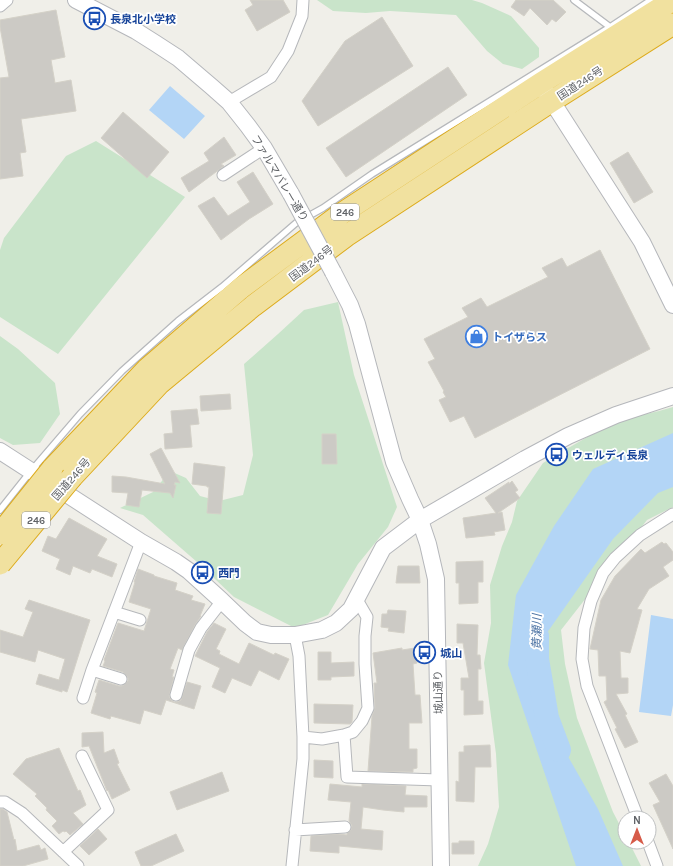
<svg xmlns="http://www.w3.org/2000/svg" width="673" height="866" viewBox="0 0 673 866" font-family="Karla,'Noto Sans JP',sans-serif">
<rect width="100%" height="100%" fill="#f0efe9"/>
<path fill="#c9e4ca" d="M317,0H472L482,3L511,16L539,48V57L522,69L503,64L487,51L456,15L390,11L366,13L333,11Z
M96,141L185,197L58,354L0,317V250L4,238L66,156Z
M338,302L354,375L397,507L388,527L358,564L328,615L295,628L234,597L197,562L143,515L120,508L153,492L170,471L186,478L200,496L219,501L243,495L253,455L244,364L278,334L304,310Z
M0,336L18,349L55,383L60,414L40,443L13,445L0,438Z
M673,407V507L647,520L561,630L565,664L577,718L613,812L625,835V842H629L641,866H478L488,844L499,807L496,754L484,663L491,623L490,585L502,546L512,522L517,501L543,463L558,454L561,451L570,447L615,421L659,411Z"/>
<path fill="#b3d5f6" d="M170,86L205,116L184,139L149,110Z
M673,433V487L658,493L613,539L544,637L534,697L598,809L623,866H576L508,665L516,595L554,526L593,469Z
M651,615L673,619V705L671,716L639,712Z"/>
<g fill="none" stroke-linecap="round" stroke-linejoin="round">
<path stroke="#b3d5f6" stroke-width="24" d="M537,636V659L547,718L559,750"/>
</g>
<path fill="#cccac5" stroke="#d4d1c8" d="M250,0H283L290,12L257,31L245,10L253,5Z
M516,0H553L566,12L556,22L552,19L547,25L530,8L524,16L511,7Z
M56,10L65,57L51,60L55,83L71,80L76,111L21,119L26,152L20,153L23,176L0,179V78L9,77L0,27V20Z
M382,17L413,66L318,126L302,101L345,41Z
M448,67L467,95L346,177L326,148Z
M123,112L169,152L147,178L101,138Z
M224,137L236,155L221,164L224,166L189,192L181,178L209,161L204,153Z
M628,152L653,192L634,203L610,163Z
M253,172L273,204L249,219L221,240L198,206L214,197L228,216L250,202L237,182Z
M600,250L650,349L475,438L464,416L450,422L439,400L446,397L443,392L444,391L428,362L435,359L424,339L468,317L462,308L481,298L487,307L548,277L542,268L562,258L567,267Z
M230,394L231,409L201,411L200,396Z
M197,409L199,424L190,425L192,447L165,449L164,434L173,433L171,411Z
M322,434H336L337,464H322Z
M161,448L180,483L175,482L174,485H176L173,498L170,493L142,490L139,507L126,505L128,493L112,492V476L126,477L165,484L150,454Z
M194,463L225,467L221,514L207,513L209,487H207V486L192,484Z
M512,481L518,490L515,492L520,498L498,513L502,512L505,530L494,532L495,535L466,538L463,518L496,513L485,498L509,482V484Z
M69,518L107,539L97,556L117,564L112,577L92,569L90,573L73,566L70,575L56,569L60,559L42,551L48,536L56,539Z
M662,542L664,544L666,543L673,552V560L663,567L669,576L649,589L637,609L642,610L630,653L620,651L621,678H628V693L616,694L627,714L625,715L638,742L625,748L615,729L617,728L604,702L607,700L606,676H599L598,650L590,649L601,600L615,576L641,549L645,553Z
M483,561V582H478V603L459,604V583H456V562Z
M398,566H419L420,583H396Z
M138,569L154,575V576L177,583L175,590L193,596L191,600L205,604L200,616H201L195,625L182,650L178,648L170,669L174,670L172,677H174L169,696L171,700L174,702H177L181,700L187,682L201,686L194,709L166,700L161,715L144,710L140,724L111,716L110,719L91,713L97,693L95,692L99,680L119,686H122L125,684L128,681V678L126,675L123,672L103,666L105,661L104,660L118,623L144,631L151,609L129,602L135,582H134Z
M29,600L90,620L82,644L67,692L62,690V692L36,684L39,674L59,680L65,659L38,650L35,662L0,652V630L23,637L33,612L25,609Z
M388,610L406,611L404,633L388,631L389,628L381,627L382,614H387Z
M214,623L226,629L216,649L220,651L219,654L239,664L249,643L274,655L275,653L289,659L279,680L259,670L251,686L232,678L225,693L212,687L220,668L195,656L207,632Z
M457,624L478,625L477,655H480L481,669H478V701H483V714L464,715V690H461V678H469L463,643H457Z
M402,648V650L415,648L417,663L413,664L415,695H420L422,723H409V749H417V768L413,769V772L368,771L372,716L375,708L374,683H377L373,653Z
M318,652H331V663L354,662V676L331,677V680H318Z
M314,704L353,705L352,722L350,724L314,723Z
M103,732L104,753L114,749L119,763L117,764L130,790L112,799L108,790L107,791L89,746L82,747V733Z
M490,745L491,767H475L474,802L456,801V781L459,782V752H464V746Z
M59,748L78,791L80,790L86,805L73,813L83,824L70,835L66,831L65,832L63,831L59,834L52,826L57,821L46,810L47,808L35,796L37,794L13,774L26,759Z
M314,760L333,761V778L314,777Z
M222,772L229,791L177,810L170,792Z
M666,774L673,786V849L653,805L660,802L649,783Z
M330,784L362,787V784L406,786L405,795L427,796V807H404V812L383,810L363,807L361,829L383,831L382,850L339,846V853L310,851L311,836L338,834L347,835V833L351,830L352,826L351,824L349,821L351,802L328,800Z
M0,809H3L7,812L14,840L15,839L17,851L39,845L41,850L45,848L48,859L23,866H0Z
M98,829L107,839L89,855L80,846Z
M176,834L184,851L151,866H141L135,852Z
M459,841H474V854H452V843H459Z"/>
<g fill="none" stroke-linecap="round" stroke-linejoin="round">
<defs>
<path id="lane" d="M574,0L610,27
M0,510L31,471L80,414L122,371L178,321L222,287L296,223L323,208L372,174L610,27L651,0"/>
<path id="street" d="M0,6L7,0
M229,102L271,77L288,51L302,16L303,0
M223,175L264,148
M114,612L140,620
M92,670L121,679
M176,695L189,650L201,628L222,601
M83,698L92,670L141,542
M344,735L347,777L439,780
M303,737L322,739L344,735L353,732L362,721L368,708L365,664V636L367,617L356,598
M0,802H5L22,813L78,866
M638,818L587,686L582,659L584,628L591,601L603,573L615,558L640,535L673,514
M295,830L345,827
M648,842L657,866
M63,852L108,810L82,756
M292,866L303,759V737L299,656L295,635"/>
<path id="secondary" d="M76,0L136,31L155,43L178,58L212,87L229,102L248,126L264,148L291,194
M546,92L642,242L673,305
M333,272L350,305L357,324L394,462L410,499L420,520L428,544L436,579L441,866
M0,451L141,542L176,562L189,571L222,601L245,623L257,632L271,635H295L322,630L336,623L351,609L383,548L420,520L525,459L568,436L616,415L673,396"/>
<path id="highway" d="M52,469L147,369L241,288L341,214L541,83L673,0
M72,477L159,384L253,306L346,236L552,101L673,24"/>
</defs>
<use href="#lane" stroke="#b6b8bb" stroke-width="8"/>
<use href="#street" stroke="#b6b8bb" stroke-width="13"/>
<use href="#secondary" stroke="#b5b7bb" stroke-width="18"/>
<use href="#highway" stroke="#ddab1c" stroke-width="23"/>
<use href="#lane" stroke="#fff" stroke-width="5.5"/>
<use href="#street" stroke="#fff" stroke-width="11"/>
<use href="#secondary" stroke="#fff" stroke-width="16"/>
<use href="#highway" stroke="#f1e19f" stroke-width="21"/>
<defs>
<path id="secondary-bridge" d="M291,194L333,272"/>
<path id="highway-bridge" d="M0,534L52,469
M0,564L72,477"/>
</defs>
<use href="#secondary-bridge" stroke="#b5b7bb" stroke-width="18" stroke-linecap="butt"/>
<use href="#highway-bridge" stroke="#ddab1c" stroke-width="23" stroke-linecap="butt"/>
<use href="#secondary-bridge" stroke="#fff" stroke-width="16"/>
<use href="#highway-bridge" stroke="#f1e19f" stroke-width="21"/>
</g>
<defs>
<symbol id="bus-ring" viewBox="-11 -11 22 22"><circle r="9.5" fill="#fff" stroke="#1a4fb4" stroke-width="1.5"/><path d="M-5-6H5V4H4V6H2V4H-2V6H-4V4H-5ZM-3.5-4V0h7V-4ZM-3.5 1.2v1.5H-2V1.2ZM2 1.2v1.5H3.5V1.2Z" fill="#1a4fb4"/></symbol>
<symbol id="shop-ring" viewBox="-11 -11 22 22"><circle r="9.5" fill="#fff" stroke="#3f7fe0" stroke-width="1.5"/><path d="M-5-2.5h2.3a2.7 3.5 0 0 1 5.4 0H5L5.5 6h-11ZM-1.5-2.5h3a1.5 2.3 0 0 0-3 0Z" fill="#3f7fe0"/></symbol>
</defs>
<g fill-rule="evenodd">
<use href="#bus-ring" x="82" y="6" width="25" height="25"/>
<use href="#shop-ring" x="464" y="324" width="25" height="25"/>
<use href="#bus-ring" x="544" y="442" width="25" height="25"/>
<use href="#bus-ring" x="190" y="560" width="25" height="25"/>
<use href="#bus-ring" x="412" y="640" width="25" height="25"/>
</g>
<g text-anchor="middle" stroke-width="3.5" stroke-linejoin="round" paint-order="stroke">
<g fill="#fff" stroke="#909295" stroke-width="1">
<rect x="331" y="204" width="28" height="16" rx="3"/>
<rect x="22" y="512" width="28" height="16" rx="3"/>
</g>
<g font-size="10" font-weight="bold" fill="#606367">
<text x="345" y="216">246</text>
<text x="36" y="524">246</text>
</g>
<g font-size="11" font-weight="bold" fill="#164399" stroke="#fff" text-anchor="start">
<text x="110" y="23">長泉北小学校</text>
<text x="572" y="459">ウェルディ長泉</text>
<text x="218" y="577">西門</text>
<text x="440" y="657">城山</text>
</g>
<g font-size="11" fill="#606367" stroke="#fff">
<text transform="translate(580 83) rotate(-33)" y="4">国道246号</text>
<text transform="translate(280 178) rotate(59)" y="4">ファルマバレー通り</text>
<text transform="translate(311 263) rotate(-37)" y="4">国道246号</text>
<text transform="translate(71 479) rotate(-49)" y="4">国道246号</text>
<text transform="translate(438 692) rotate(-91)" y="4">城山通り</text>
</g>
<g font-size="11" font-weight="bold" fill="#366cbe" stroke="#fff" text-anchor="start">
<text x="492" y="341">トイザらス</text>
</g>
<g font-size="12" font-style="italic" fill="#5076a6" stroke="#fff">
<text transform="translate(537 632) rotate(-89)" y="4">黄瀬川</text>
</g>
</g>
<g transform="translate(637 830)"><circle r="19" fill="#ffffff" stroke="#bfc1c2"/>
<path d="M0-3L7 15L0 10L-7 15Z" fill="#d65b49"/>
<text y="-6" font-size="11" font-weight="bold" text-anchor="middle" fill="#606367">N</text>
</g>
</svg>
